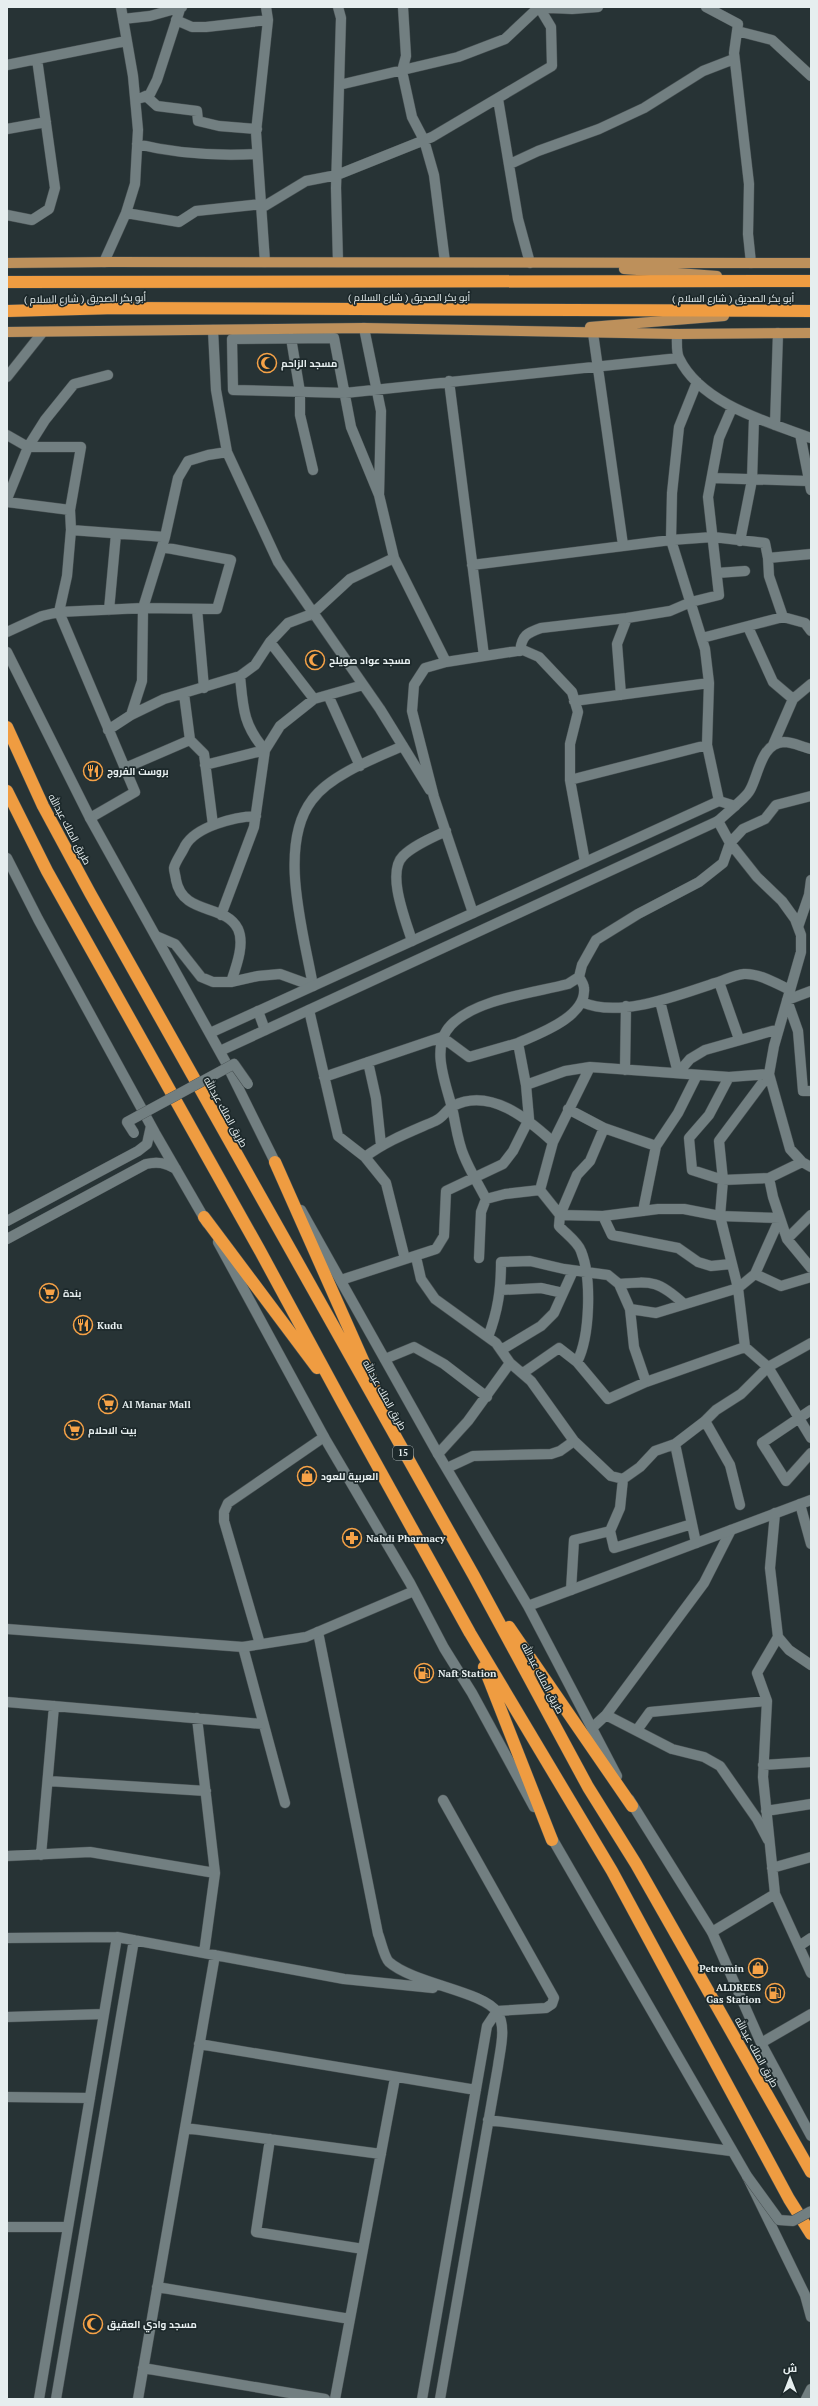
<svg xmlns="http://www.w3.org/2000/svg" width="818" height="2406" viewBox="0 0 818 2406" font-family="'PT Serif',Cairo,serif">
<rect width="100%" height="100%" fill="#273335"/>
<g fill="none" stroke-linecap="round" stroke-linejoin="round">
<defs>
<path id="street" d="M403,7L406,56L402,71L412,117L424,140L434,175L445,262
M535,7L572,9L598,7
M706,7L738,24L734,53L749,184L748,234L751,263
M123,19L150,16L182,7
M176,20L192,27H206L268,20
M737,31L772,40L811,76
M7,65L126,41
M339,85L458,57L505,39L539,7
M146,96L157,106L197,111L198,121L219,126L257,129
M141,98L150,94L157,80L180,9
M498,99L518,219L530,263
M7,129L46,122
M137,144C177,154 217,156 257,154
M510,164L538,151L599,129L644,108L703,71L734,59
M263,207L306,181L337,175L432,137L552,66L551,27L539,7
M126,213L179,222L196,211L262,204
M7,215L32,220L49,209L55,188L37,59
M104,262L126,213L135,184L138,130L133,76L121,7
M265,262L256,132L268,20L266,7
M338,262L336,188L341,18L338,7
M364,328L381,411L379,495L394,558L446,662
M213,330L216,390L227,452L278,562L380,709L430,790
M593,333L623,545
M677,334C677,341 676,352 679,358C701,404 768,422 811,438
M291,338L300,392V415L313,470
M7,377L42,333
M449,381L484,656
M697,382L679,427L672,493L671,540L705,649L709,683L707,745L719,801
M775,425L778,333
M800,434L811,490
M7,435L28,447H81L70,510L71,530L67,576L59,612L135,792L90,818
M712,478L808,481
M379,495L351,427L334,338L232,339L233,390L345,393L679,358
M7,499L28,447L45,420L74,384L108,375
M7,502L70,510
M71,530L165,537
M740,541L752,480L754,418
M768,558L769,576L783,617
M472,565L671,540L713,537L765,543L768,558L811,554
M717,573L745,571
M197,609L204,688
M109,610L116,534
M748,627L773,682L793,699
M7,632L42,616L59,612L143,608L217,609L231,560L162,547
M702,638L783,617L805,623L811,631
M270,642L314,699
M520,651C522,635 527,633 541,628L627,618
M184,694L190,740L204,754L213,825
M328,695L360,766
M621,695L617,644L627,618L670,611L691,602L719,595L708,497L719,438L732,408
M574,701L709,683
M131,715L142,681L143,608L165,537L178,478L188,461L208,455L227,452
M108,730L131,715L164,699L240,676L255,665L270,642L288,623L312,614L350,579L394,558
M773,745L793,699L811,684
M205,765L265,750C243,725 243,707 240,676
M125,768L190,740
M570,780L707,745
M811,796L776,805L765,819L743,829L730,843L757,877L782,901L795,919L801,935V952L774,1046L769,1074L790,1149L802,1162L811,1167
M735,806C740,801 747,796 750,790C759,774 761,743 784,742C793,742 802,747 811,749
M473,913L434,797L412,711L414,685L425,668L446,662L523,650L539,657L572,692L578,712L570,744V780L585,862
M221,915L254,827L265,750L280,726L314,699L363,685
M798,927L809,895L811,880
M156,936L175,944L201,977L213,982H231L258,976L280,974L313,986
M412,941C406,921 386,873 403,856C414,845 432,838 446,831
M231,982C236,967 245,944 238,929C225,903 183,916 176,880C176,877 174,872 174,868C175,862 182,853 185,846C196,826 235,817 256,816
M719,982L739,1039
M313,986C304,934 277,846 312,800C330,775 375,758 403,746
M811,991L787,1000L798,1031L803,1091H811
M660,1001L678,1073
M582,1002C619,1019 678,995 715,983C725,980 734,975 744,974C759,973 777,984 790,990
M309,1010L338,1136L365,1157L386,1183L405,1259
M258,1011L265,1030
M518,1043C538,1034 587,1017 584,988C584,985 581,980 579,977
M368,1062L376,1098L381,1145
M625,1070L626,1006
M678,1073L690,1059L705,1050L779,1029
M769,1074L719,1141L723,1180L720,1216L738,1288L745,1347L768,1367L811,1343
M324,1077L442,1037L469,1057L518,1043L526,1085L529,1119L513,1151L503,1164L446,1191L444,1236L436,1249L341,1280
M729,1077L709,1115L689,1138L692,1170L723,1180L769,1178L802,1162
M526,1085L565,1071L590,1067L729,1077L769,1074
M568,1109L604,1128L656,1146
M365,1157C386,1141 410,1132 435,1121C443,1118 446,1110 453,1106C490,1087 528,1119 553,1142
M769,1178L773,1197L787,1239L811,1268
M540,1190L560,1215L603,1216L658,1209H684L720,1216L780,1218L755,1274L738,1288L656,1313L630,1309
M540,1190L553,1142L590,1067
M486,1199C479,1185 470,1171 464,1156C458,1143 456,1126 453,1112C447,1085 429,1048 451,1025C476,999 533,993 568,984L579,977L582,965L596,940L638,914L699,882L723,863L730,843L718,821
M643,1211L656,1146L678,1113L697,1075
M603,1216L612,1235L678,1248L698,1262L711,1266L731,1264
M787,1239L811,1215
M416,1257L421,1279L435,1299L496,1343L510,1363L531,1381L574,1441L611,1476L623,1479L640,1467L655,1451L675,1444L705,1421L716,1410L741,1394L768,1367L811,1438
M479,1258L481,1212L486,1199L505,1194L540,1190
M755,1274L781,1286L811,1277
M619,1284C653,1281 659,1281 684,1304
M501,1290L541,1288L563,1293
M488,1337C498,1311 501,1289 501,1262L530,1261L564,1269L608,1275L619,1284L630,1309L634,1347L646,1382
M501,1350L541,1326L554,1313L573,1271
M385,1359L414,1347L444,1364L487,1397
M577,1362C590,1337 592,1278 581,1251C578,1242 565,1233 559,1226L560,1215L577,1175L590,1161L604,1128
M523,1373L559,1348L577,1362L608,1399L646,1382L745,1347
M811,1410L762,1443L786,1481L811,1453
M705,1421L730,1465L740,1505
M675,1444L696,1543
M438,1454L468,1421L510,1363
M447,1468L473,1456L551,1454L560,1451L574,1441
M800,1504L811,1544
M775,1513L770,1568L778,1637L789,1650L811,1665
M610,1531L614,1548L692,1524
M571,1590L574,1540L610,1531L620,1508L623,1479
M318,1632L378,1934C381,1941 384,1957 389,1962C414,1984 483,1991 497,2012C507,2026 500,2050 498,2066L440,2399
M778,1637L757,1673L767,1701L763,1777L775,1894L811,1973
M260,1644L224,1521V1512L228,1503L324,1437
M243,1647L285,1803
M7,1702L263,1724
M606,1715L672,1749L704,1757L720,1766L757,1819L768,1840
M197,1718L215,1873L204,1953
M592,1728L606,1715L704,1583L731,1530
M637,1730L650,1712L767,1701
M763,1765L811,1762
M48,1781L206,1791
M443,1800L554,1998L552,2004L546,2008L497,2011
M766,1811L811,1804
M41,1855L54,1706
M7,1856L90,1852L215,1873
M772,1868L811,1857
M712,1932L775,1894
M7,1938L117,1937L344,1979L433,1988
M799,1946L811,1938
M7,2017L104,2014
M761,2043L811,2014
M199,2044L476,2090
M7,2097L90,2098
M488,2120L731,2151
M185,2128L381,2154
M270,2139L256,2232L363,2249
M7,2227H68
M157,2287L350,2319
M143,2368L325,2399
M39,2399L117,1937
M56,2399L134,1940
M138,2399L215,1955
M335,2399L395,2078
M422,2399L487,2026L497,2011"/>
<path id="secondary" d="M7,652L90,818L225,1061L278,1168
M7,858L38,919L155,1133L207,1223
M210,1033L719,801L735,806L718,821L220,1051
M301,1210L438,1454L528,1606L617,1776
M7,1221L138,1151L147,1144L151,1126
M7,1239L146,1164C158,1161 165,1163 176,1169
M218,1242L324,1437L410,1583L444,1648L472,1693L534,1807
M528,1606L811,1500
M7,1629L243,1647L306,1637L414,1591
M629,1799L712,1932L761,2043L811,2136
M549,1833L747,2176L805,2295L811,2317
M806,2399L811,2389"/>
<path id="primary" d="M7,263L111,262L811,263
M624,269L717,276
M590,327L724,316
M7,332L364,328L677,334L811,333"/>
<path id="highway" d="M7,282L811,281
M7,311L116,308L811,311
M7,727L43,806L90,893L474,1576L588,1787L636,1864L811,2172
M7,791L47,871L259,1249L342,1402L470,1633L612,1871L789,2199L811,2234
M275,1162L374,1385
M204,1217L317,1368
M509,1627L632,1806
M484,1667L552,1840"/>
</defs>
<use href="#street" stroke="#485153" stroke-width="11"/>
<use href="#secondary" stroke="#485153" stroke-width="11"/>
<use href="#primary" stroke="#485153" stroke-width="11"/>
<use href="#highway" stroke="#485153" stroke-width="13"/>
<use href="#street" stroke="#727f81" stroke-width="10"/>
<use href="#secondary" stroke="#727f81" stroke-width="10"/>
<use href="#primary" stroke="#bd905b" stroke-width="10"/>
<use href="#highway" stroke="#ef9c41" stroke-width="12"/>
<defs>
<path id="street-bridge" d="M134,1133L127,1122L234,1064L248,1084"/>
<path id="secondary-bridge" d="M747,2176L779,2220L793,2221L811,2211"/>
</defs>
<use href="#street-bridge" stroke="#485153" stroke-width="11" stroke-linecap="butt"/>
<use href="#secondary-bridge" stroke="#485153" stroke-width="11" stroke-linecap="butt"/>
<use href="#street-bridge" stroke="#727f81" stroke-width="10"/>
<use href="#secondary-bridge" stroke="#727f81" stroke-width="10"/>
</g>
<defs>
<symbol id="mosque-ring" viewBox="-11 -11 22 22"><circle r="9.5" fill="#1d292b" stroke="#f6a247" stroke-width="1.5"/><path d="M3.5-4.9A6 6 0 1 0 3.5 4.9A5 5 0 1 1 3.5-4.9Z" fill="#f6a247"/></symbol>
<symbol id="restaurant-ring" viewBox="-11 -11 22 22"><circle r="9.5" fill="#1d292b" stroke="#f6a247" stroke-width="1.5"/><path d="M-5-6h1v4h1v-4h1v4h1v-4h1v5L-1.5 .5V6h-2V.5L-5-1ZM5-6V6H3V1.5H1.5Q1.5-4 5-6Z" fill="#f6a247"/></symbol>
<symbol id="supermarket-ring" viewBox="-11 -11 22 22"><circle r="9.5" fill="#1d292b" stroke="#f6a247" stroke-width="1.5"/><path d="M-6-5.5h2.5l.6 2H6L4.5 2H-2.5L-4.4-4H-6ZM-1.5 3.2a1.3 1.3 0 1 0 .1 0ZM3 3.2a1.3 1.3 0 1 0 .1 0Z" fill="#f6a247"/></symbol>
<symbol id="shop-ring" viewBox="-11 -11 22 22"><circle r="9.5" fill="#1d292b" stroke="#f6a247" stroke-width="1.5"/><path d="M-5-2.5h2.3a2.7 3.5 0 0 1 5.4 0H5L5.5 6h-11ZM-1.5-2.5h3a1.5 2.3 0 0 0-3 0Z" fill="#f6a247"/></symbol>
<symbol id="pharmacy-ring" viewBox="-11 -11 22 22"><circle r="9.5" fill="#1d292b" stroke="#f6a247" stroke-width="1.5"/><path d="M-2-6h4v4h4v4h-4v4h-4v-4h-4v-4h4Z" fill="#f6a247"/></symbol>
<symbol id="fuel-ring" viewBox="-11 -11 22 22"><circle r="9.5" fill="#1d292b" stroke="#f6a247" stroke-width="1.5"/><path d="M-5.5-6h7V0h2V4h1.3V-2.5L3-4.5l.8-.8L6-3V5H2.5V1h-1V6h-7ZM-4.2-4.7v3.2H.2V-4.7Z" fill="#f6a247"/></symbol>
</defs>
<g fill-rule="evenodd">
<use href="#mosque-ring" x="256" y="352" width="22" height="22"/>
<use href="#mosque-ring" x="304" y="649" width="22" height="22"/>
<use href="#restaurant-ring" x="82" y="760" width="22" height="22"/>
<use href="#supermarket-ring" x="38" y="1282" width="22" height="22"/>
<use href="#restaurant-ring" x="72" y="1314" width="22" height="22"/>
<use href="#supermarket-ring" x="97" y="1393" width="22" height="22"/>
<use href="#supermarket-ring" x="63" y="1419" width="22" height="22"/>
<use href="#shop-ring" x="296" y="1465" width="22" height="22"/>
<use href="#pharmacy-ring" x="341" y="1527" width="22" height="22"/>
<use href="#fuel-ring" x="413" y="1662" width="22" height="22"/>
<use href="#shop-ring" x="747" y="1957" width="22" height="22"/>
<use href="#fuel-ring" x="764" y="1982" width="22" height="22"/>
<use href="#mosque-ring" x="82" y="2313" width="22" height="22"/>
</g>
<g text-anchor="middle" stroke-width="3.5" stroke-linejoin="round" paint-order="stroke">
<rect fill="#1d292b" stroke="#aab3b4" stroke-width="1" x="393" y="1446" width="20" height="14" rx="3"/>
<g font-size="9" font-weight="bold" fill="#e6eeef">
<text x="403" y="1456">15</text>
</g>
<g font-size="10" fill="#e6eeef" stroke="#1d292b">
<text x="409" y="301">( شارع السلام ) أبو بكر الصديق</text>
<text transform="translate(85 298) rotate(-1)" y="4">( شارع السلام ) أبو بكر الصديق</text>
<text x="733" y="302">( شارع السلام ) أبو بكر الصديق</text>
<text transform="translate(70 829) rotate(62)" y="4">طريق الملك عبدالله</text>
<text transform="translate(226 1112) rotate(61)" y="4">طريق الملك عبدالله</text>
<text transform="translate(385 1395) rotate(61)" y="4">طريق الملك عبدالله</text>
<text transform="translate(543 1678) rotate(62)" y="4">طريق الملك عبدالله</text>
<text transform="translate(757 2052) rotate(61)" y="4">طريق الملك عبدالله</text>
</g>
<g font-size="10" font-weight="bold" fill="#e6eeef" stroke="#1d292b" text-anchor="start">
<text x="281" y="367">مسجد الزاحم</text>
<text x="329" y="664">مسجد عواد صويلح</text>
<text x="107" y="775">بروست الفروج</text>
<text x="63" y="1297">بندة</text>
<text x="97" y="1329">Kudu</text>
<text x="122" y="1408">Al Manar Mall</text>
<text x="88" y="1434">بيت الاحلام</text>
<text x="321" y="1480">العربية للعود</text>
<text x="366" y="1542">Nahdi Pharmacy</text>
<text x="438" y="1677">Naft Station</text>
<text x="744" y="1972" text-anchor="end">Petromin</text>
<text x="761" y="1991" text-anchor="end">ALDREES<tspan x="761" dy="12">Gas Station</tspan></text>
<text x="107" y="2328">مسجد وادي العقيق</text>
</g>
</g>
<rect width="818" height="2406" fill="none" stroke="#e6eeef" stroke-width="16"/>
<g transform="translate(790 2378)" stroke="#1d292b" stroke-width="3" paint-order="stroke">
<path d="M0-3L7 15L0 10L-7 15Z" fill="#e6eeef"/>
<text y="-6" font-size="11" font-weight="bold" text-anchor="middle" fill="#e6eeef">ش</text>
</g>
</svg>
